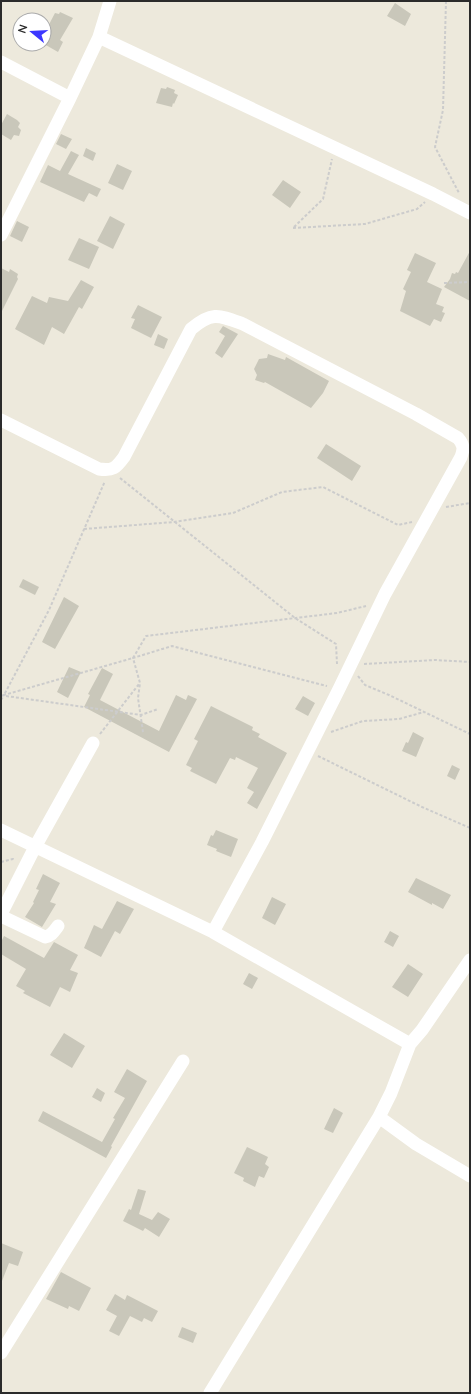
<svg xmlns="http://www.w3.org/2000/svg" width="471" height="1394" viewBox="0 0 471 1394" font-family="Mulish,sans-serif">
<rect width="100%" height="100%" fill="#ede9dc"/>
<path fill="#c9c7ba" d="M395,3L411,14L405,26L387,16Z
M60,12L73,18L60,40L63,42L58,52L44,44V34L55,13L59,14Z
M167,87L175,90L174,93L178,95L174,104L173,103L172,107L156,103L161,88L166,89Z
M7,114L17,120L20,123L18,127L21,130L19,136L14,135L11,140L1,134V125Z
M61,134L72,139L66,149L56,144Z
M86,148L96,153L93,161L83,156Z
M71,151L79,155L68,174L101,189L97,197L89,193L84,202L40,182L48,165L60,171Z
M117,164L132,171L123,190L108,183Z
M283,180L301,192L290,208L272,195Z
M110,216L125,224L113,249L97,241Z
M17,221L29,227L22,242L10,236Z
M79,238L99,247L89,269L68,260Z
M470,251V301L444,287L450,279L452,273L455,274L456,272L458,273Z
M415,253L436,263L427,282L442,289L436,304L444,307L442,312L445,313L441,322L434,319L430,326L400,311L406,291L403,289L411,272L407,270Z
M1,268L9,272L10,269L18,274L17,277L18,279L1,313Z
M81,280L94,287L82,309L79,307L64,334L52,327L44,345L15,329L32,296L47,303L49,297L68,301Z
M138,305L162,317L151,338L131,328L135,319L131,318Z
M223,326L238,334L222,358L215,353L225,336L219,332Z
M158,334L168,339L164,349L154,345Z
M268,354L285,360L286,357L329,381L323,393L311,408L265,382L264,383L255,380L257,375L254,369L259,359L267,358Z
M326,444L361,466L352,481L317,458Z
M23,579L39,587L35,595L19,587Z
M64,597L79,606L55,649L42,642Z
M69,667L81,672L68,698L57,692Z
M102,668L113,674L100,700L159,731L176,695L186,700L188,695L197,699L169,752L84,707L90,695L88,694Z
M303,696L315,703L308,716L295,709Z
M211,706L253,727L252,730L260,734L258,737L287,753L257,809L247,803L254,792L247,788L258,768L236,757L235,760L230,758L216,784L190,771L192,768L186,765L198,741L194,739Z
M413,732L424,738L416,757L402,751L406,742L408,743Z
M452,765L460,769L455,780L447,776Z
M216,830L238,839L231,857L216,851L217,849L207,845L211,835L213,836Z
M43,874L60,883L50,902L56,904L42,927L25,917L34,903L33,902L39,890L36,889Z
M416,878L451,895L443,909L432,903V905L408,892Z
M272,897L286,904L275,925L262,918Z
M117,901L134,909L120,934L115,931L101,957L84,948L94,925L102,929Z
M390,931L399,936L393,947L384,942Z
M4,936L44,958L54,942L78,955L70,970L78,973L70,992L60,987L50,1007L23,993L25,991L16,986L26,969L1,954V942Z
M408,964L423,974L408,997L392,987Z
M249,973L258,978L252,989L243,984Z
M64,1033L85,1046L72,1068L50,1055Z
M127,1069L147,1081L111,1146L112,1147L106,1158L38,1121L43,1111L102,1142L115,1119L113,1118L125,1098L114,1092Z
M97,1088L105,1093L101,1102L92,1097Z
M334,1108L343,1113L333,1133L324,1129Z
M247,1147L268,1157L265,1164L269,1167L264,1178L259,1176L255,1187L243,1181L244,1178L234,1173Z
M138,1189L146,1191L139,1214L152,1220L158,1212L170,1219L159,1237L145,1228L143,1231L123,1221L129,1209L131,1210Z
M1,1243L23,1252L18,1266L9,1263L2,1281Z
M61,1272L91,1288L79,1311L69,1306L68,1309L46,1299Z
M115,1294L125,1300L127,1295L158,1311L152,1322L144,1318L142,1322L130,1316L119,1336L109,1331L117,1316L106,1310Z
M182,1327L197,1333L193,1343L178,1337Z"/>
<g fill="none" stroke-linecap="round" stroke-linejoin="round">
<path stroke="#ccc" stroke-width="2" stroke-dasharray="3 2" stroke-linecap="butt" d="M446,1L443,110L435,147L459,193
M294,227L323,199L332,159
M293,228L365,224L417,209L425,202
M444,283L470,282
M120,478L295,618L336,644L337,664
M446,507L470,503
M84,529L174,522L233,513L282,492L323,487L398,525L412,522
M364,664L435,660L470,662
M358,676L365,685L389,695L470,734
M1,696L4,695L49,610L105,481
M6,696L141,715L158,709
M1,700L4,695L133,658L146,636L337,613L366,606
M143,732L138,698L140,683L133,658L172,646L327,686
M331,732L363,721L399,719L424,712
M100,734L139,684
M318,756L422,807L470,828
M1,862L13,859L15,860"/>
<path stroke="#fff" stroke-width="13" d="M99,37L433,194L470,213
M1,62L70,98
M1,235L70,98L99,37L110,1
M1,420L99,469C113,471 116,468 124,457L191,329C212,311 219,315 243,324L416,414L458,438C464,445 464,449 461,457L385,594L339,689L262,842L213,932
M1,830L213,932L410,1044
M1,914L35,847L93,743
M1,916L45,937C52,936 54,931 58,926
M470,960L422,1030L410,1044L391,1093L379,1117L416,1144L470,1176
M1,1353L183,1061
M210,1393L379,1117"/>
</g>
<rect width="471" height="1394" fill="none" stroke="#2b2b2b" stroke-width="4"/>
<g transform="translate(32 32) rotate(288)"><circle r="19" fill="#ffffff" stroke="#aaaaaa"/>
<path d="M0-3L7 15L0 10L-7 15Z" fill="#3c37ff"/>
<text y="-6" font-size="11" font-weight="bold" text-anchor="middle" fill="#2b2b2b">N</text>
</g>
</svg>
